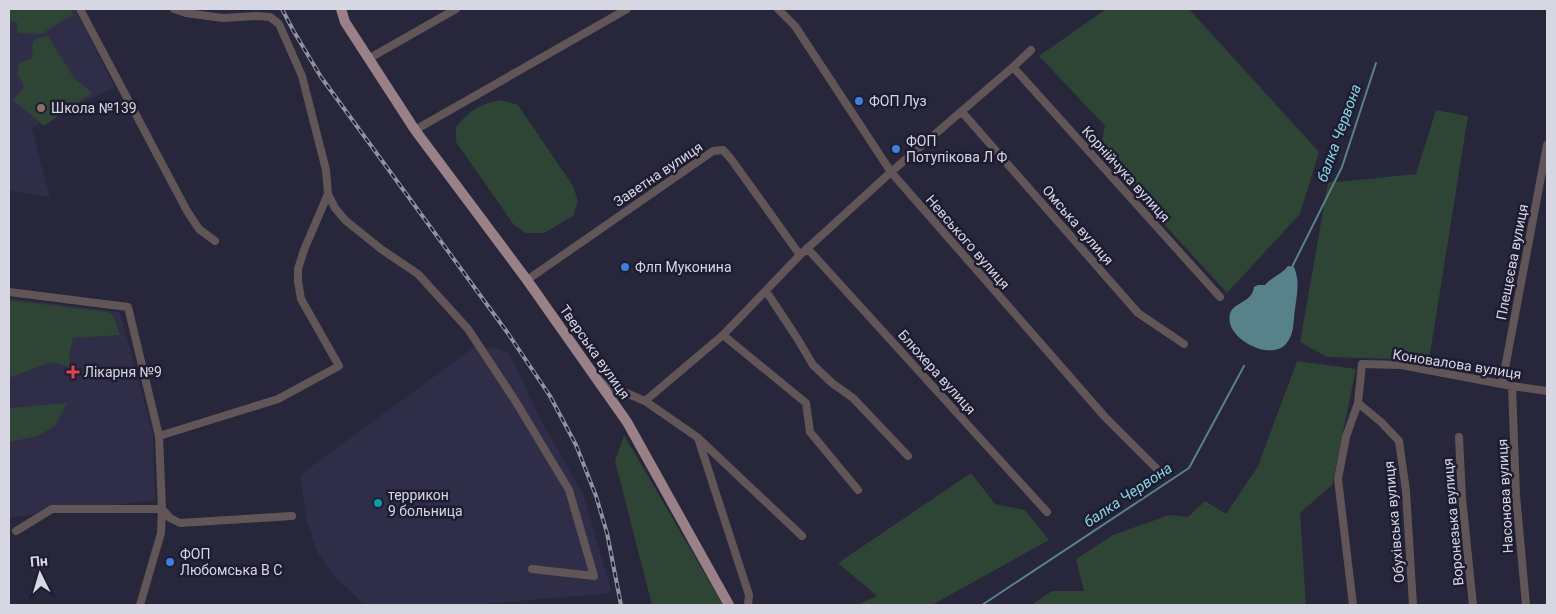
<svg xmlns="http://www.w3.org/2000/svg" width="1556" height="614" viewBox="0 0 1556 614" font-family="Roboto,sans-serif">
<rect width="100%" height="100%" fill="#27263a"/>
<path fill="#302d48" d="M9,9H75L114,87L32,128L50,197L9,190Z
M9,298L120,312L153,433L155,500L9,518Z
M492,347L509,353L542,422L583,494L612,593L474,605H364L334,576L317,552L306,518L300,475L473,348Z"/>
<path fill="#2e4435" d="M9,9H71L73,14L42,34L18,33L17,22L9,21Z
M1106,9H1189L1319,152L1300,214L1227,293L1099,153L1105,126L1039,56Z
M48,36L74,78L92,93L44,126L13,100L24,87L21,79L17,74L19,63L33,58L32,47L34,39Z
M501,100L518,105L573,186L578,201L573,216L544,233H526L514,225L456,142V127C471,109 479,105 501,100Z
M1436,110L1468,116L1429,360L1327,357L1300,342L1328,183L1416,174Z
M9,300L107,312L114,317L120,335L73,338L69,355L70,367L51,362L9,378Z
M1297,361L1356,369L1332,485L1300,513L1306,605H1031L1052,591H1084L1076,559L1113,535L1169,515L1188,517L1205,501L1226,514L1258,466Z
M67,403L55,426L38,436L9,442V408Z
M624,435L723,605H652L615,461Z
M971,473L995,504L1025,510L1049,540L932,605H857L877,596L838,563Z"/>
<path fill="#57828a" d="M1288,266L1294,267C1300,281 1297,294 1295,309C1293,321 1295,335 1285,345C1269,361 1224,338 1230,314C1233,302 1252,303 1254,287L1258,285H1265C1272,277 1282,274 1288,266Z"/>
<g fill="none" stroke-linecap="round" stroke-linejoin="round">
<path stroke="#57828a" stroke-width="2" d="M1291,269L1342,167L1376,63
M982,605L1189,468L1244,366"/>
<path stroke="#625558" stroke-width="8" d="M80,9L187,211L199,229L215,241
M174,9L186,13L223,18L258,16L270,17L279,24L302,76L326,170L328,194L335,208L345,220L381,249L418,274L468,329L516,402L569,490L594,576L532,569
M778,9L795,26L891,172L1105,417L1162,474
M368,59L456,9
M1013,67L1220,297
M962,112L1138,313L1184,344
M415,130L627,9
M807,248L1047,512
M527,280L713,151L723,150L731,159L800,255
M766,291L797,338L813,365L832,383L853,398L908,456
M9,292L128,307L159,436L162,509L161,533L140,605
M723,335L806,403L810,432L858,490
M600,382L645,401L723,335L800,255L891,172L1013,67L1031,50
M1502,384L1547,145
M1512,386L1516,495L1526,605
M645,401L697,437L802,536
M159,436L278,399L339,366L301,299L298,281V269L304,250L328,194
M1459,437L1462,498L1473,605
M698,438L749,595L748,605
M16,531L52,509H162L170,518L180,523L292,516
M1353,605L1338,479L1346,437L1358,403
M1413,605L1406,491L1399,441L1381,422L1358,403L1362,364L1401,365L1512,386L1547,391"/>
<path stroke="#9a8187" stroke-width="10" d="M341,9L345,22L415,130L527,280L627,422L729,605"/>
<defs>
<path id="rail" d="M282,9L293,30L321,77L507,332L550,396L576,445L596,496L607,533L621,605"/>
</defs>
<use href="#rail" stroke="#9292a2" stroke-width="4"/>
<use href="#rail" stroke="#1e1c30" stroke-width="2" stroke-dasharray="5.5" stroke-linecap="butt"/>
</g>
<g fill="#3f7fe0" stroke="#1e1c30" stroke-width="2">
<circle cx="859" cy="101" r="5"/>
<circle cx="896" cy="149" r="5"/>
<circle cx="625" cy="267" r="5"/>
<circle cx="170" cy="562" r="5"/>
</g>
<circle fill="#8d6e63" stroke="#1e1c30" stroke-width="2" cx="41" cy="108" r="5"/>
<path fill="#e0444e" stroke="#1e1c30" stroke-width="2" d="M70.5 364.5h5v5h5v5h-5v5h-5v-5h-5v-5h5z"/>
<circle fill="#0f9aa8" stroke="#1e1c30" stroke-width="2" cx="378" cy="503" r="5"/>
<g text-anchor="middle" stroke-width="5" stroke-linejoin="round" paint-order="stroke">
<g font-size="14" fill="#d7d7e4" stroke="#1e1c30" text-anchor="start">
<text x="869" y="106">ФОП Луз</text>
<text x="51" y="113">Школа №139</text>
<text x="906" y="146">ФОП<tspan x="906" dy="16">Потупікова Л Ф</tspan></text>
<text x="635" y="272">Флп Муконина</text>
<text x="84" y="377">Лікарня №9</text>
<text x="388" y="500">террикон<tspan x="388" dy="16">9 больница</tspan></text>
<text x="180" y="559">ФОП<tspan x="180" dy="16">Любомська В С</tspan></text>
</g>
<g font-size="14" fill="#d7d7e4" stroke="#1e1c30">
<text transform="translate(658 174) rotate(-34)" y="5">Заветна вулиця</text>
<text transform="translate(1126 174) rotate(48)" y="5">Корнійчука вулиця</text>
<text transform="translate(1078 225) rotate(49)" y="5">Омська вулиця</text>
<text transform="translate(968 242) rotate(49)" y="5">Невського вулиця</text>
<text transform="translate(1512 262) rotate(-79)" y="5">Плещєєва вулиця</text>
<text transform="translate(595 352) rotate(55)" y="5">Тверська вулиця</text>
<text transform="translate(1457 364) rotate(9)" y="5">Коновалова вулиця</text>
<text transform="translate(937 372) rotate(48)" y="5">Блюхера вулиця</text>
<text transform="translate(1505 496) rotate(-93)" y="5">Насонова вулиця</text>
<text transform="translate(1394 522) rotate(-95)" y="5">Обухівська вулиця</text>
<text transform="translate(1453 522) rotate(-95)" y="5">Воронезька вулиця</text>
</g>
<g font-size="15" font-style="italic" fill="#87d4e4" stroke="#1e1c30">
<text transform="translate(1339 133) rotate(-70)" y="5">балка Червона</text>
<text transform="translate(1128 495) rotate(-34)" y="5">балка Червона</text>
</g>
</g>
<rect width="1556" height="614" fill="none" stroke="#d7d7e4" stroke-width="20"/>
<g transform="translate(40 574) rotate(355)" stroke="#1e1c30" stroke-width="4" paint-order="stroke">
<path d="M0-4L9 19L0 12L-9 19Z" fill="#d7d7e4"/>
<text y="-8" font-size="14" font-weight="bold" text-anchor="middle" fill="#d7d7e4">Пн</text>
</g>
</svg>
